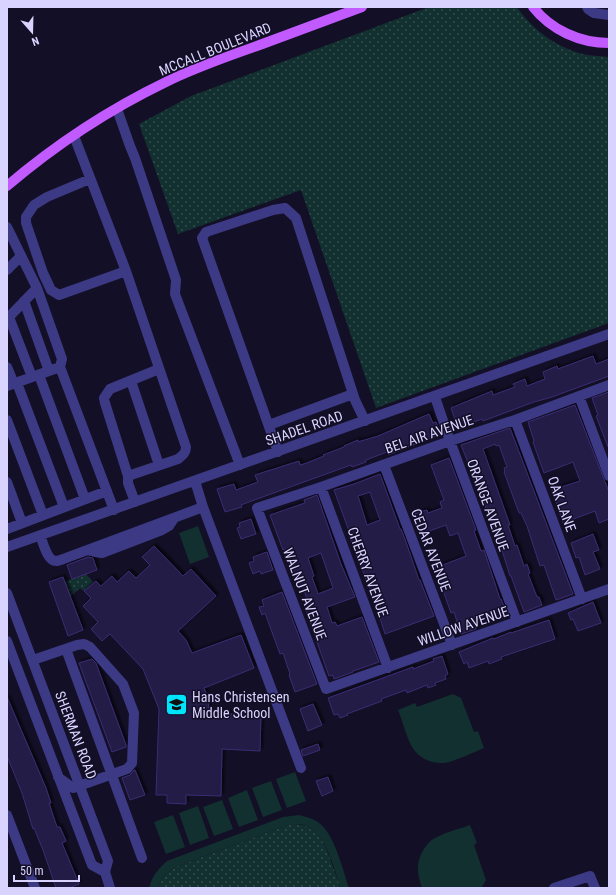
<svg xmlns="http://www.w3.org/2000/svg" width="616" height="895" viewBox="0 0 616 895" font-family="'Roboto Condensed',sans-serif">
<defs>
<pattern id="grass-dots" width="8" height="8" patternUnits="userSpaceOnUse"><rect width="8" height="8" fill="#12302f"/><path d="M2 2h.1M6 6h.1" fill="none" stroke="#344d4e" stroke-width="1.8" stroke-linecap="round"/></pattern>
<filter id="shadow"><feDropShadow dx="2.5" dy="-2.5" stdDeviation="1" flood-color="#0009"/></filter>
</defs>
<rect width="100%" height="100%" fill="#130f26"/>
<path fill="url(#grass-dots)" d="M429,7H517C533,31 559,49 587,55C594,56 602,56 609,57V323L376,408L301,190L178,234L139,124L191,96Z
M85,573L93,582L83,591L80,588L68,599L62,583Z
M290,824C315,823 322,837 330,858C333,868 337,878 341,888H158C161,877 168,871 178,866Z"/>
<path fill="#12302f" d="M198,526L209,557L190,564L179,533Z
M453,694L461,698L474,732L478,731L484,748C474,752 454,762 444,763C432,764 418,758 412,747C406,736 403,722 398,710L415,703L417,707Z
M295,772L306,801L287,808L276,779Z
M271,781L282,810L263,817L252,788Z
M247,790L258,820L239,827L228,798Z
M222,800L233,829L214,836L203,807Z
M198,806L209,838L190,845L179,813Z
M173,815L185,847L166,854L154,822Z
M299,815C306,817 313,818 319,823C334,833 343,870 349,888H341C331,862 323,814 285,826L178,866C168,871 161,877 158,888H149C152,876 158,869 167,861L283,817Z
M470,825L477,843L474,845L486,880L482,887L422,888C420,882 418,876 418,870C417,859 425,843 435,838C446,832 459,829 470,825Z"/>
<path fill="#241b47" stroke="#3b2d73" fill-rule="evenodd" filter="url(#shadow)" d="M593,356L596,364L609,359V376L552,397L534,402L483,421L482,419L458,428L451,408L492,391L493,395L515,387L513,384L525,379L527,386L545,379L543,372L557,366L558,369Z
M609,392V447H608L596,416L598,415L592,398Z
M575,405L609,492V519L599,523L595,511L563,523L552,490L580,481L573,462L544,473L533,442L534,441L528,422Z
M429,414L433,423L436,422L441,434L388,455L387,452L366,460V462L352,467L351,465L257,499L241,505L242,507L225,512L217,489L234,484L236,490L258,482L255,475L299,461L300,465L304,464L324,456L323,455L344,447V446L358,440V442L378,436Z
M510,428L573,594L556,600L544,565L540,566L527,526L521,513H519L504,472L505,471L504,468L507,467L499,445L496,446L495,444L483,449L510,525H508L515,546L517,545L524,566L527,564L530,573L528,574L537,597H539L542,605L524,612L511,576H510L501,547L481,495L461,445Z
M449,458L476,530L474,531L481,551L484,550L500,599H501L508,616L492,621L491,618L475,623L476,629L461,634L454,612L451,613L435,568L466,556L458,533L450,536L446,525L421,534L414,514L427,510L428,513L442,508L440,502L444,500L431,465Z
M380,474L400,529H401L406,542L419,580H420L434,616L385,634L374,599L352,544L348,531H349L334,490L354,484ZM370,492L380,520L367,525L358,496Z
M317,495L341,564L355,597L327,607L332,623L335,622L337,626L362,617L379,662L353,671V672L334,679L333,675L329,676L325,665L305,607L309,605L302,585L297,586L284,549L283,550L270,515L305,503L304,500ZM321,553L333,588L318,594L312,577L314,576L308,558Z
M251,519L256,534L241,539L237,528L240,527L239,523Z
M593,534L599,550L593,552L600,569L585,575L579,557L576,558L571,543Z
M154,546L183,576L191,569L216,596L178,631L186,640L192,653L241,635L254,668L204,688L209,700L208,713L261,715L260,751L222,749L221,796L186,795V804L167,803V795H156L159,709L143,669L110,634L102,641L91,629L98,622L83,606L91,598L84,591L96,581L101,586L112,576L117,582L129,571L136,578L150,565L142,557Z
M267,552L273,570L261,574L260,571L253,574L249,563L254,561L253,557Z
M88,557L93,558L97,570L72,579L67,565Z
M63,577L83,630L68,636L49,582Z
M282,592L317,684L295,692L289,675L290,674L283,653L280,654L265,613L262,615L259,607L264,606L262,600Z
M593,602L601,623L578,631L573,619L571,620L568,613Z
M549,620L555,639L501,657L502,659L489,664L488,661L469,668L467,662L464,664L459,652L493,638L494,639L511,632V633Z
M442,656L448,674L445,676L446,679L435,683L436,685L428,688L427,685L407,693L406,690L381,699L382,701L347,714L348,715L340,718L338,714L334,715L328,698L413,667V669L434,661L433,659Z
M92,659L96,663L126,745V747L112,752L79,663Z
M7,697L46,788L51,803H49L57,827H60L66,841L62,843L79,884L69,888H56L43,850L34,828L33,829L22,793L7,756Z
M313,704L322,725L308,731L300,709Z
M318,744L320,750L303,756L301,750Z
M134,770H135L145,795L130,800L122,778L130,775Z
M328,777L333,791L322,796L316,781Z"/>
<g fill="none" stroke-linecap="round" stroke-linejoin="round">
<path stroke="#3d3a85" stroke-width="10" d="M587,7L588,9L594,13L609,15
M117,109L130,146L135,158L176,280L175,294L240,465
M74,136L126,271L59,295L51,290L43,273L26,223V217L34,205L47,197L90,179
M7,227L37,288L62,359L60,367
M7,270L21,256
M126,271L186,447C186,453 183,455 178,459L128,476V483L135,502
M24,301L49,371
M9,317L32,377
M7,319L37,288
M7,367L14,384
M39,375L85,499
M131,381L159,465
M17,383L64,507
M609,385L515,420L450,441L321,487L257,508L326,689L609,589
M7,386L60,367L114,510
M579,396L609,476
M435,397L450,441L517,622
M7,420L43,515
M515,420L582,599
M269,425L353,394
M278,452L202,238L206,232L273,210L285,208L296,218L355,400L365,421
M384,465L452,645
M128,476L105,403L104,398L110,389L159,369
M7,482L22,523
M321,487L388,668
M203,507L301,768
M7,529L107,491
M40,535C43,542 47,561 56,561C59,561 63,559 66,558L203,507L195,481
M7,547L609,334
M88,550L95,552L102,553L162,530L169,526L173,520
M7,593L108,861L105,872L110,888
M7,641L92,865L105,872
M66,649L142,858
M33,660L77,645L84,644L90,647L123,684L134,713L132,763L127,769L73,788L58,777
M7,815L35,888
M554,888L590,876L595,888"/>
<path stroke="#c25bff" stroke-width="10" d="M533,7C551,30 580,43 609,43
M7,186C54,146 110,109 166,82C198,66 232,55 265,43C297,31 330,19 362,7"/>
</g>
<defs>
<symbol id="school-square" viewBox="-11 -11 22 22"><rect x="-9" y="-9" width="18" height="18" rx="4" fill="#00e5ff" stroke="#130f26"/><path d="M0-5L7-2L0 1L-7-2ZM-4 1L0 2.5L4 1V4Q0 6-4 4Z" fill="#111"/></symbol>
</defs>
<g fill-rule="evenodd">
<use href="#school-square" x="164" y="692" width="25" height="25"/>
</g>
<g text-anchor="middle" stroke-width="3" stroke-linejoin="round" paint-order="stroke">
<g font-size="14" fill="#d9d4ff" stroke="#130f26">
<text transform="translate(215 49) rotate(-22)" y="5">MCCALL BOULEVARD</text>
<text transform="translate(304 428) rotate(-19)" y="5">SHADEL ROAD</text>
<text transform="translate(429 434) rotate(-19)" y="5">BEL AIR AVENUE</text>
<text transform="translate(562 504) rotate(70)" y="5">OAK LANE</text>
<text transform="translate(488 505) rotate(70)" y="5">ORANGE AVENUE</text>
<text transform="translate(431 550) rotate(69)" y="5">CEDAR AVENUE</text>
<text transform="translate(368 572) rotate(70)" y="5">CHERRY AVENUE</text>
<text transform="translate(305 594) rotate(69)" y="5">WALNUT AVENUE</text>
<text transform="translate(463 626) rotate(-19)" y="5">WILLOW AVENUE</text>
<text transform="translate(76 735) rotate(69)" y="5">SHERMAN ROAD</text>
</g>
<g font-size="14" fill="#d9d4ff" stroke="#130f26" text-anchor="start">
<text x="192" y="702">Hans Christensen<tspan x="192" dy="16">Middle School</tspan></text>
</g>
</g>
<rect width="616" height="895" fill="none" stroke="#d9d4ff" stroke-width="16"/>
<g transform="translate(32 32) rotate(160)" stroke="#130f26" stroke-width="3" paint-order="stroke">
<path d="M0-3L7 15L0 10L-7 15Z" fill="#d9d4ff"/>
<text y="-6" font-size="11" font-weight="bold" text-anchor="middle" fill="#d9d4ff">N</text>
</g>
<path d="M14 875v6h65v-6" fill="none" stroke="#d9d4ff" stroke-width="2"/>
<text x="20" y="875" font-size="12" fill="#d9d4ff" stroke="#130f26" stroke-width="3" paint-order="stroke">50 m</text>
</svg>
